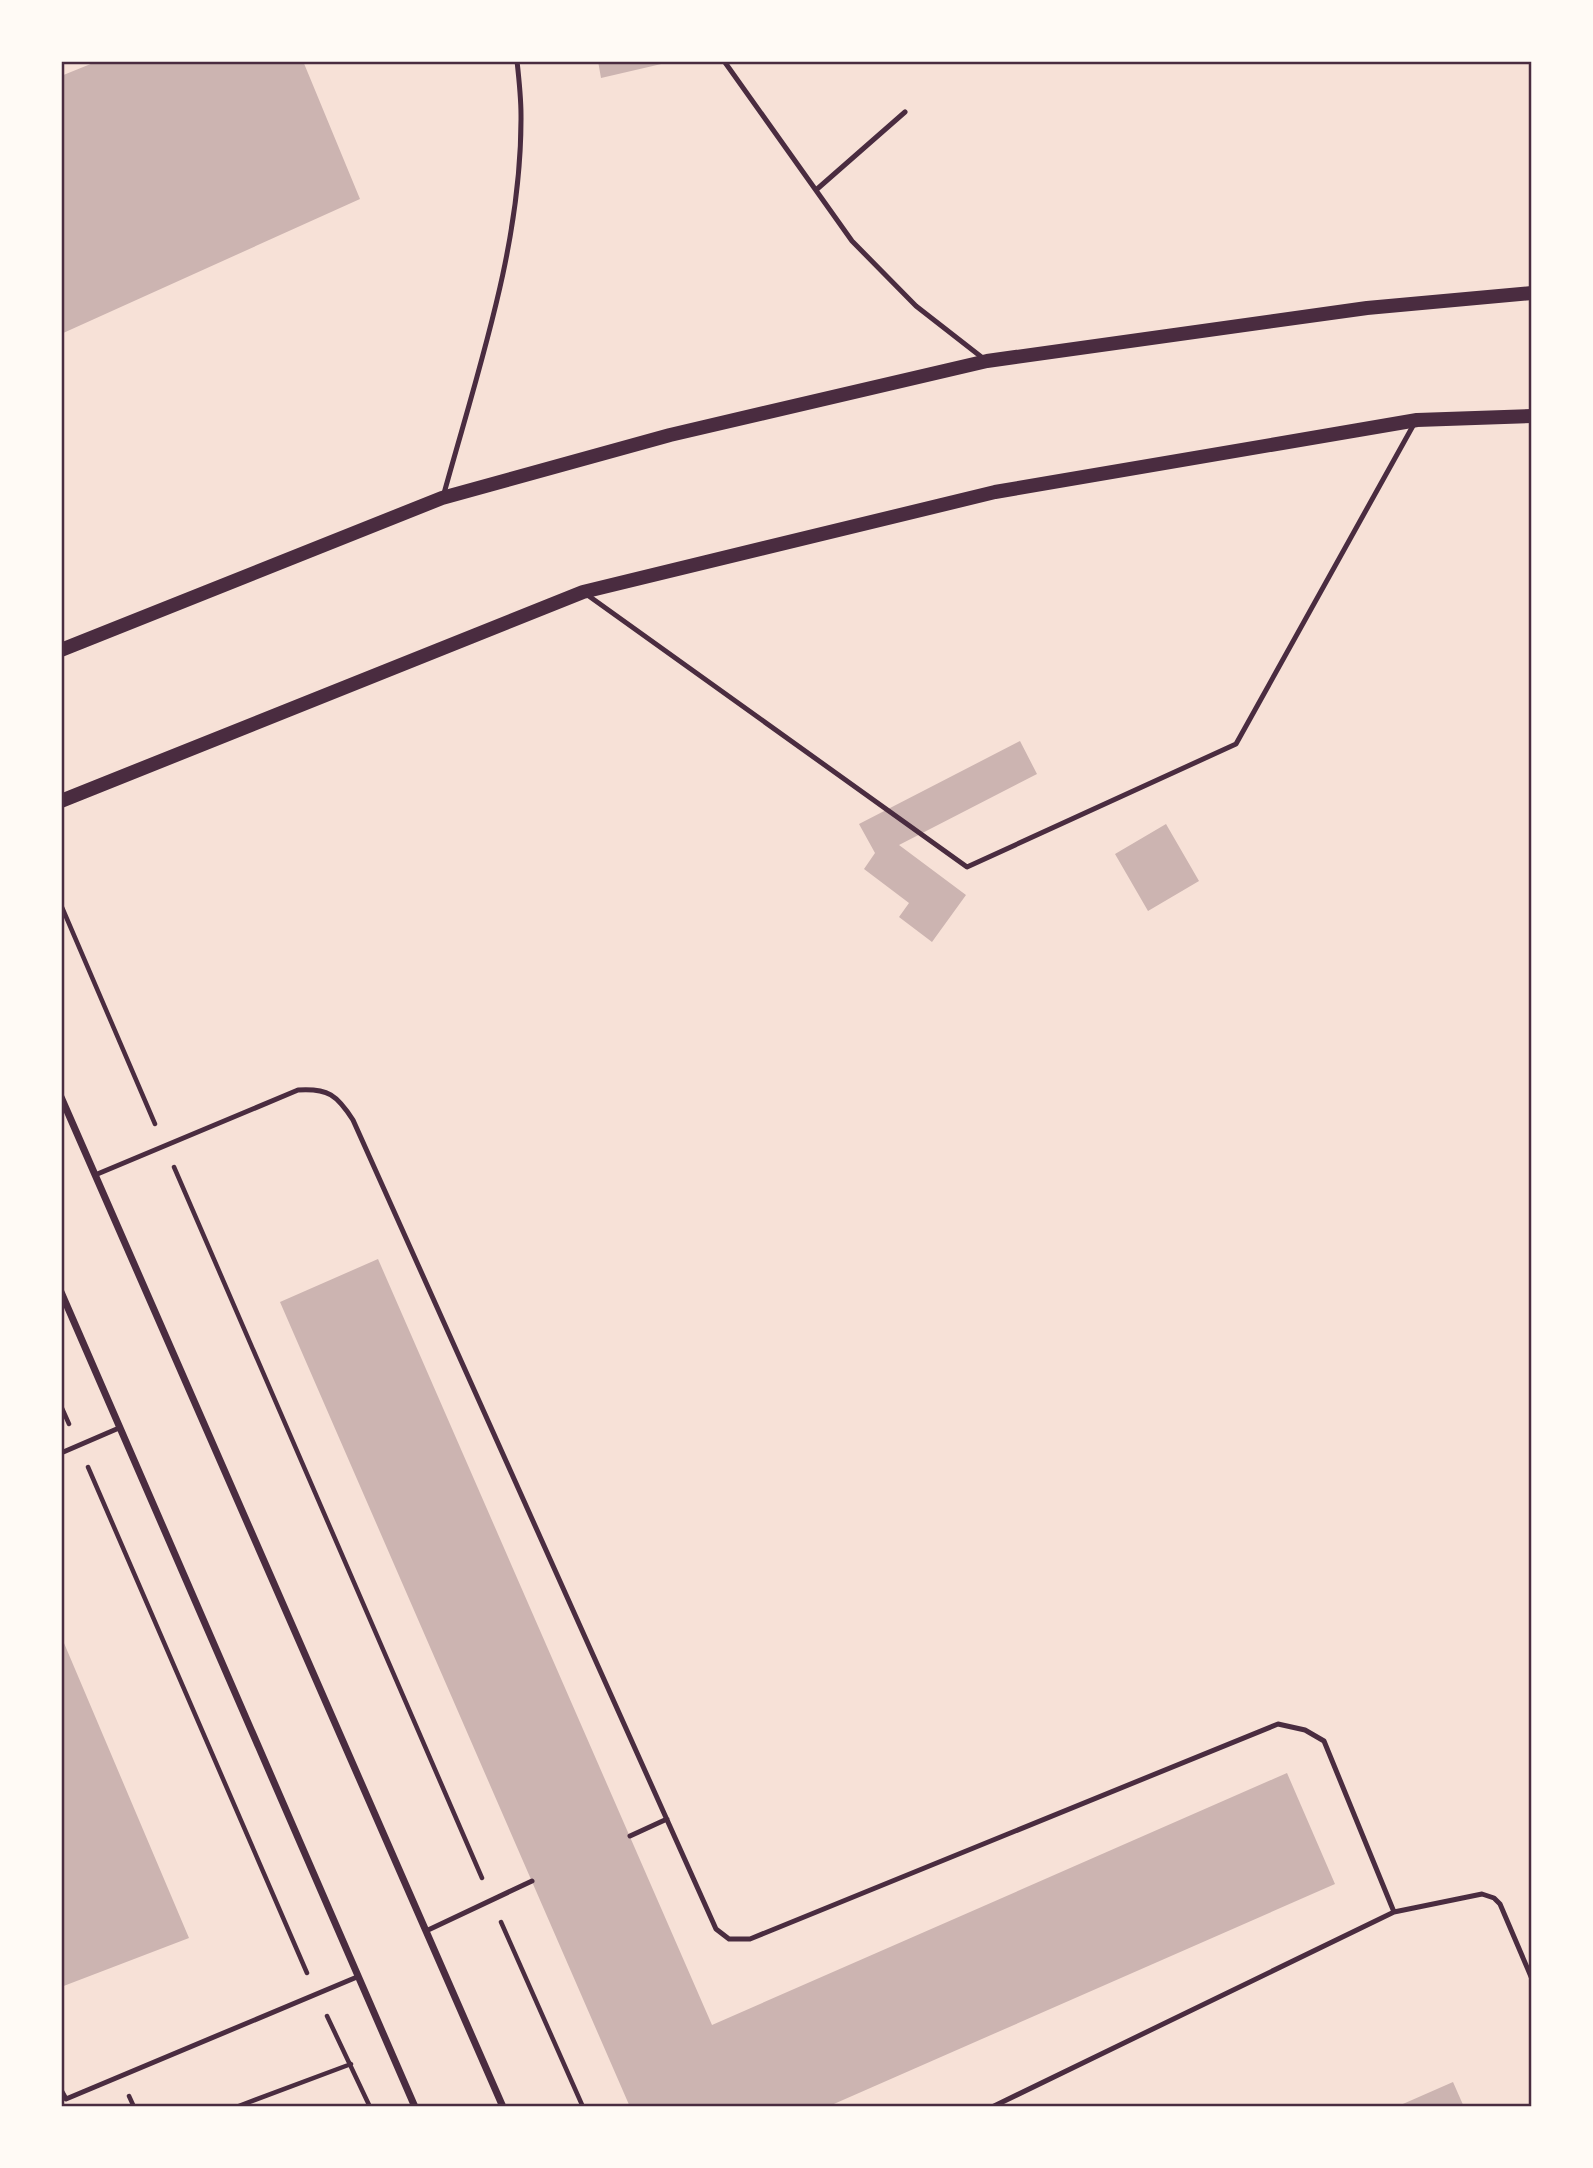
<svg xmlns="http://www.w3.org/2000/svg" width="1593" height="2168" viewBox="0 0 1593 2168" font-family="Overpass,sans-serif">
<rect width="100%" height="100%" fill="#f7e1d7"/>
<path fill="#ccb4b1" d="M98,61H303L360,199L61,334V76Z
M598,61H670V62L601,78Z
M1020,741L1037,774L899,845L966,895L932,942L899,917L909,903L864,869L875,853L859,824Z
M1166,824L1199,881L1148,911L1115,854Z
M378,1259L712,2025L1287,1773L1335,1884L827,2107H630L280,1302Z
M61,1636L189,1938L61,1987Z
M1453,2082L1464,2107H1396Z"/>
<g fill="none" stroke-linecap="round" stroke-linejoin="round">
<path stroke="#4a2c40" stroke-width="4.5" d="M61,905L155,1124
M174,1167L482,1878
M61,1406L69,1424
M88,1467L307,1973
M501,1922L583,2107
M327,2016L370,2107
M129,2096L134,2107
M236,2107L351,2064"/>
<path stroke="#4a2c40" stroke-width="5" d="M724,61L852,241L916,306L984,359
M816,190L905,112
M443,497C477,373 522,245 521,115C521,97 519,79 517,61
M586,594L967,867L1236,744L1414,424
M95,1175L298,1090C328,1088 337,1095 353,1120L716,1929L729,1939H750L1278,1724L1305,1730L1324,1741L1394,1912L992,2107
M61,1453L119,1428
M630,1836L667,1819
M1394,1912L1482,1894L1494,1898L1500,1904L1532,1979
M426,1931L532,1881
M61,2090L66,2099L357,1977"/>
<path stroke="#4a2c40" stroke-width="7" d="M61,1097L503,2107
M61,1292L415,2107"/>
<path stroke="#4a2c40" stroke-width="14" d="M61,650L442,498L670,435L987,361L1367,308L1532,293
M61,801L583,592L995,492L1417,420L1532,416"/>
</g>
<rect width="1593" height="2168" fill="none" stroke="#fffaf5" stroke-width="126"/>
<rect x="63" y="63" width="1467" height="2042" fill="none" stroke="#4a2c40" stroke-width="2.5"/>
</svg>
